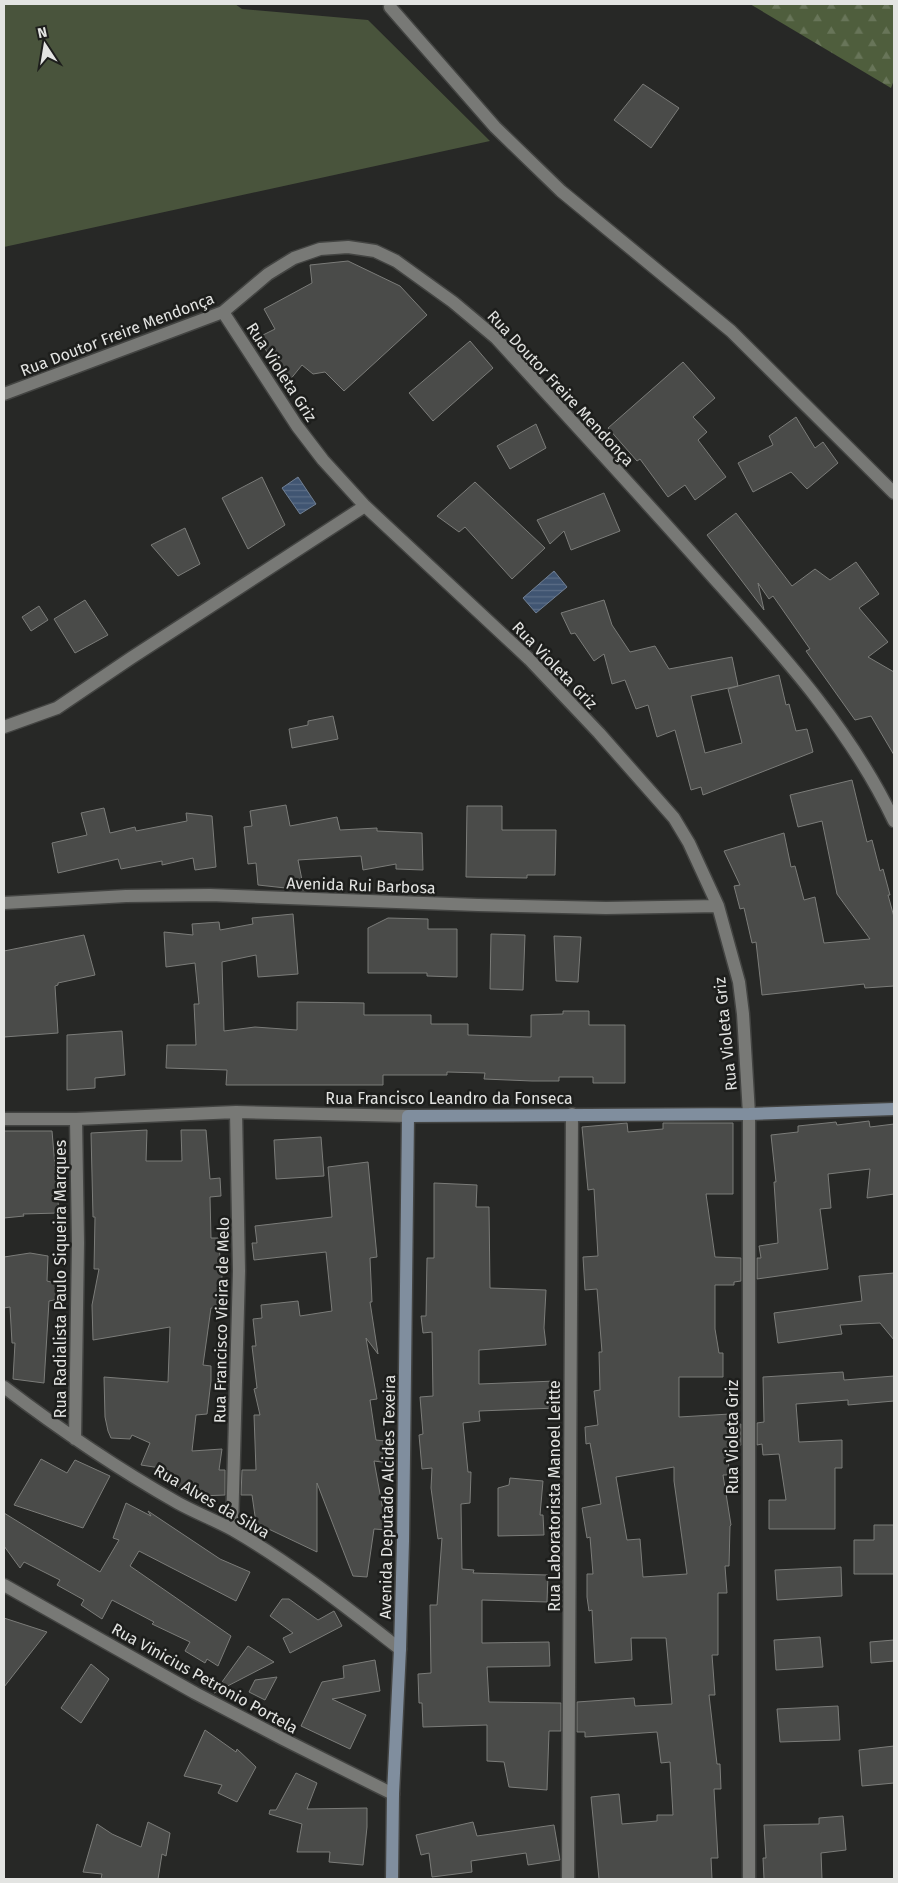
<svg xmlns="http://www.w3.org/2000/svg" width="898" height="1883" viewBox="0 0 898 1883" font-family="'Fira Sans',sans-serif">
<defs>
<pattern id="forest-firs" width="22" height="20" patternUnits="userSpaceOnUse" patternTransform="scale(1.25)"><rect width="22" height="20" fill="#4f5e3d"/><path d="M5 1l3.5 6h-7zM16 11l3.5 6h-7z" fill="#687559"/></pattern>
<pattern id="water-rules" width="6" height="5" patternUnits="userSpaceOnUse" patternTransform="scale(1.25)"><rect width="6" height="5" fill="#405572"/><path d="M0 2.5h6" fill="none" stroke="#5b6d86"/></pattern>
</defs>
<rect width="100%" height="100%" fill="#272826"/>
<path fill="#49543c" d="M4,4H235L242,9L368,20L490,141L4,247Z"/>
<path fill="url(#forest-firs)" d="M750,4H894V80L891,88Z"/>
<path fill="url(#water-rules)" stroke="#718094" d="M298,477L316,504L300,514L282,488Z
M554,571L567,587L536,613L523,598Z"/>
<path fill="#4a4b49" stroke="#7b7c79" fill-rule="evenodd" d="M643,84L679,108L651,148L614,120Z
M348,261L400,286L427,315L344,391L325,372L313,374L302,365L285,386L259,337L275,329L264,309L312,283L310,265Z
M470,341L493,368L433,421L409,393Z
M683,362L715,398L693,417L707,432L698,440L726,477L695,500L685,485L668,497L640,459L637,461L608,428Z
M796,417L815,448L823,442L838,463L807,489L791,472L753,492L738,463L773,445L769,436Z
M536,424L546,448L510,469L497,446Z
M262,477L285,525L248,549L222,498Z
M475,482L545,548L512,579L465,527L459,532L437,516Z
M604,493L620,531L571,550L564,531L550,544L537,520Z
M736,513L792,586L815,569L830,580L856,562L879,594L859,608L888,642L868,657L894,672V755L871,716L855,720L806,651L810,649L773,596L769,599L758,583L764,610L707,535Z
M185,528L200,564L178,576L151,545Z
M85,600L108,635L75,653L54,619Z
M604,600L612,625L630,652L655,646L669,669L732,657L738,686L779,675L786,705L789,704L796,731L807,729L813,752L703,795L701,787L691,790L675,730L657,737L648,705L636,709L625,680L612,684L604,654L594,661L575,633L571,634L561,613ZM738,686L728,689L742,743L705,753L691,696Z
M39,606L48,620L31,631L22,617Z
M333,716L338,739L292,748L289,729L308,725V721Z
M852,780L867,842L872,840L880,871L883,869L890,895H888L894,917V986L865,988L864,984L762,995L756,942L752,943L744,908L740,909L734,886L740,885L724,851L784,833L791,867L795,866L804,900L815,897L824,943L870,939L837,894L822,821L798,827L790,795Z
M286,805L290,826L337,817L340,830L377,828V831L422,833L423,870L396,869V864L363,870L361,856L298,860L304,890L258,885L256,863L248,864L244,827L252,826L250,811Z
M467,806H502V830H556L555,875H527V878L466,877Z
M104,808L110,833L135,827L136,831L187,821L186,813L212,816L216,867L195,870L193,858L162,865V861L121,869L118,859L58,873L52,843L87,835L81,813Z
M293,914L298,974L258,977L256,955L222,962L224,1031L255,1027L297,1030V1002L364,1003V1015H431V1024H468V1035L531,1037V1015L563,1014V1011H589V1025H625V1083H593V1077H559V1081H532L484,1079L485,1073L447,1072V1075H383V1085H226L227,1070L166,1068L167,1045H196L194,1004H199L195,963L166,967L164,932L193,935L192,924L219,922L220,930L253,924L252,918Z
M388,918L428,919V929H457V977L427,976V973H368V928Z
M491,934L525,935L523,990L490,989Z
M84,935L95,975L58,983V985L55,986L58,1033L4,1037V951Z
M554,936L581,937L578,982L556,981Z
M122,1031L125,1075L95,1078V1088L67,1090V1035Z
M869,1121L870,1127L894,1124V1194L867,1198L870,1169L828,1174L831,1208L820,1209L828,1269L757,1279V1258H761L759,1246L778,1243L774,1182H776L771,1135L798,1132V1126L836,1122L837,1125Z
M627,1123L628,1132L663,1129V1123H733V1194H706L715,1257L741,1258V1281L734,1282V1285H715V1329L719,1353H723V1377H679V1417L730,1414L731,1425L741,1424V1445L728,1446L729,1475H723L731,1525L730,1526L729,1566H725L727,1593H718V1655H712L715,1695H709L717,1764H720L721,1789H714L718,1858H711L712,1879H599L591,1797L619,1794L622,1824L657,1821V1815H673L670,1762L661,1763L657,1732L585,1737V1732H577V1702L634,1698L635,1706L672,1704L666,1638H631L632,1660L595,1663L592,1610L589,1611L587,1597V1574H593L590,1537L587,1538L582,1508L601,1504L590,1443L586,1444L585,1427L598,1425L594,1391L600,1390L599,1352H602L597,1289L585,1290L583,1257L598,1256L594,1189L588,1190L582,1127ZM674,1467V1481L687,1574L643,1577L640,1539L627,1540L616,1477Z
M147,1130L146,1161H182L181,1130H206L210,1179L220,1178L221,1196L210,1197L211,1238H218L222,1276L220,1308H211L203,1365L211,1366V1381L207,1414L196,1415L192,1451L222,1449L219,1470H225V1495L200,1496L198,1488H178L175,1481H169L167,1469L141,1465L150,1443L132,1435L130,1439L111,1438L108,1431L105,1417L104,1377L168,1382L170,1327L93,1340L92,1305L99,1269H94L95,1217H93L91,1133Z
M4,1131H52L59,1213L23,1214L24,1216L4,1218Z
M321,1137L324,1176L276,1179L274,1140Z
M368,1162L377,1257L370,1258L372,1302H370L378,1354L366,1338L377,1399L370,1400L376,1440L386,1441L389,1463L374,1461L383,1510L388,1530L374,1529L367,1577L353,1576L317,1483V1552L256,1523L252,1495H241L242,1470H256L254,1415H260L254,1389L257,1388L252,1346H256L253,1319L262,1318L261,1305L298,1301L300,1316L332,1311L326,1252L254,1260L252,1243H257L255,1226L332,1217L328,1167Z
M434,1183L477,1185L476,1207H489L490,1288L546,1290L544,1328L546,1345L479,1350V1384L556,1381L557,1408L479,1411L480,1421L463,1423L468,1472H471L470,1503L461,1504L462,1569L474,1570L473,1573L548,1575L547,1602L482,1600V1643L549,1642L550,1666L487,1667L489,1702L561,1703V1731H549L547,1790L509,1787L504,1762L487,1761V1725L423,1727L422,1703H419L418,1674L431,1673L430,1605H437L442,1538L438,1539L431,1488L432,1468L422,1469L419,1435L423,1434L420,1397L433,1396L432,1332L423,1333L421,1316H426L427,1258H434Z
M30,1253L48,1256L47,1281L59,1284L60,1299L49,1301L44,1383L13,1379L15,1343H12L10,1307L4,1308V1257Z
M894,1273V1340L880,1323L840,1325L842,1334L778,1343L774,1313L862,1301L859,1276Z
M843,1372L844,1380L894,1376V1401L848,1405V1400L796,1404L799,1442L842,1440V1468H835V1529H769V1500H786L779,1454L763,1455L762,1444L757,1445V1423L764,1422L763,1377Z
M41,1459L67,1473L75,1460L110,1476L83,1528L14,1505Z
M510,1478L543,1481L540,1515H543L544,1535L498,1536V1488L509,1485Z
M126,1503L151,1516L148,1511L220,1559L250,1572L236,1601L139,1551L130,1566L231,1636L218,1666L207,1659L205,1663L185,1651L190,1642L152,1624L154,1622L112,1600L102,1619L81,1605L84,1600L57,1585L60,1580L24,1562L20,1568L4,1546V1513L100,1572L119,1540L113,1538Z
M874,1525H894V1574H854V1540H874Z
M841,1567L842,1596L777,1600L775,1570Z
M282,1599H289L318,1620L334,1611L342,1626L290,1653L283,1638L293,1633L270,1616Z
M4,1618L47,1632L4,1687Z
M820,1637L823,1667L776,1670L774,1640Z
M894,1640V1661L871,1663L870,1642Z
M248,1646L274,1662L214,1693Z
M375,1660L380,1691L332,1699L366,1715L350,1749L301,1726L322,1682L344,1678L343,1666Z
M91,1664L109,1679L81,1723L61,1708Z
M277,1677L265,1700L249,1692L255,1680Z
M838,1706L840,1740L780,1742L777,1709Z
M205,1730L236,1752L237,1749L256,1767L237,1802L218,1793L222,1785L184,1776Z
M894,1746V1783L862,1786L859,1750Z
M296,1773L317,1783L307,1809L367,1808V1827L363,1865L329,1862L330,1852H297L302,1824L269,1814L270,1810H276Z
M843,1816L846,1850L821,1853L822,1879H764L763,1858H766L764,1825L819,1824V1818Z
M148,1822L170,1833L166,1856L162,1854L158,1879H101L102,1874L83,1872L97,1824L112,1834L141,1847Z
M473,1822L477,1836L554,1825L560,1860L528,1865L526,1853L471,1861L472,1872L432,1877L429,1853L421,1855L416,1835Z"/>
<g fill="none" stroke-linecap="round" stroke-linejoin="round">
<defs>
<path id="street" d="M390,7L495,127L561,191L731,331L894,493
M223,312L297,426L323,460L365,506L529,659L599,733L674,818L689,843L718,906L739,982L743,1014L749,1114V1879
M4,394L223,312L268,274L294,258L320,249L348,247L375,251L396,261L453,302L496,338C568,417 641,496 712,576C780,652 850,728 894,821
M4,727L57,708L131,658L365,506
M4,903L126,896L210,895L478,905L606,908L718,906
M4,1119H76L236,1112L408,1116
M4,1387C59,1429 118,1469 178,1503C196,1513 215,1520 233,1530C292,1564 346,1607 400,1649
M75,1439L78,1243L76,1119
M232,1529L239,1271L236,1112
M4,1585L195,1693L283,1739L393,1794
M568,1879L572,1114"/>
<path id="secondary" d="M392,1879L393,1794L400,1649L403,1541L408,1116L749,1114L894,1109"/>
</defs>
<use href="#street" stroke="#434442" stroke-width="15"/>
<use href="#secondary" stroke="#434442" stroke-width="15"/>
<use href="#street" stroke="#787976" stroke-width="12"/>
<use href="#secondary" stroke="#808e9e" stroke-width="12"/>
</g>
<g text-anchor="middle" stroke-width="5" stroke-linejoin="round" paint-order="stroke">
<g font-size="16" fill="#e3e4e2" stroke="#1d1e1c">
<text transform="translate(117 334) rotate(-21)" y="6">Rua Doutor Freire Mendonça</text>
<text transform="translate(282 372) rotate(57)" y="6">Rua Violeta Griz</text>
<text transform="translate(561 388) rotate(47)" y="6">Rua Doutor Freire Mendonça</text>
<text transform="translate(555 665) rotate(46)" y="6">Rua Violeta Griz</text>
<text transform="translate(361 885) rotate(2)" y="6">Avenida Rui Barbosa</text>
<text transform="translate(725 1034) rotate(-96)" y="6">Rua Violeta Griz</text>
<text x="449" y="1104">Rua Francisco Leandro da Fonseca</text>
<text transform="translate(60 1279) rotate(-90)" y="6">Rua Radialista Paulo Siqueira Marques</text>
<text transform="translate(221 1320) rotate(-89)" y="6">Rua Francisco Vieira de Melo</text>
<text transform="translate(732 1437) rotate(-90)" y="6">Rua Violeta Griz</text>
<text transform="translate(554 1496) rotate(-90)" y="6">Rua Laboratorista Manoel Leitte</text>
<text transform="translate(387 1497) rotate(-89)" y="6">Avenida Deputado Alcides Texeira</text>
<text transform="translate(212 1501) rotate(30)" y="6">Rua Alves da Silva</text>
<text transform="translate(205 1678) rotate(29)" y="6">Rua Vinicius Petronio Portela</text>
</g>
</g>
<rect width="898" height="1883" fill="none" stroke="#e3e4e2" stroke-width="10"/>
<g transform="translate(45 45) rotate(348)" stroke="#1d1e1c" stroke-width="4" paint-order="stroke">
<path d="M0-4L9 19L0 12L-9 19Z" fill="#e3e4e2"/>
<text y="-8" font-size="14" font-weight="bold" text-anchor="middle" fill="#e3e4e2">N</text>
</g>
</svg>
